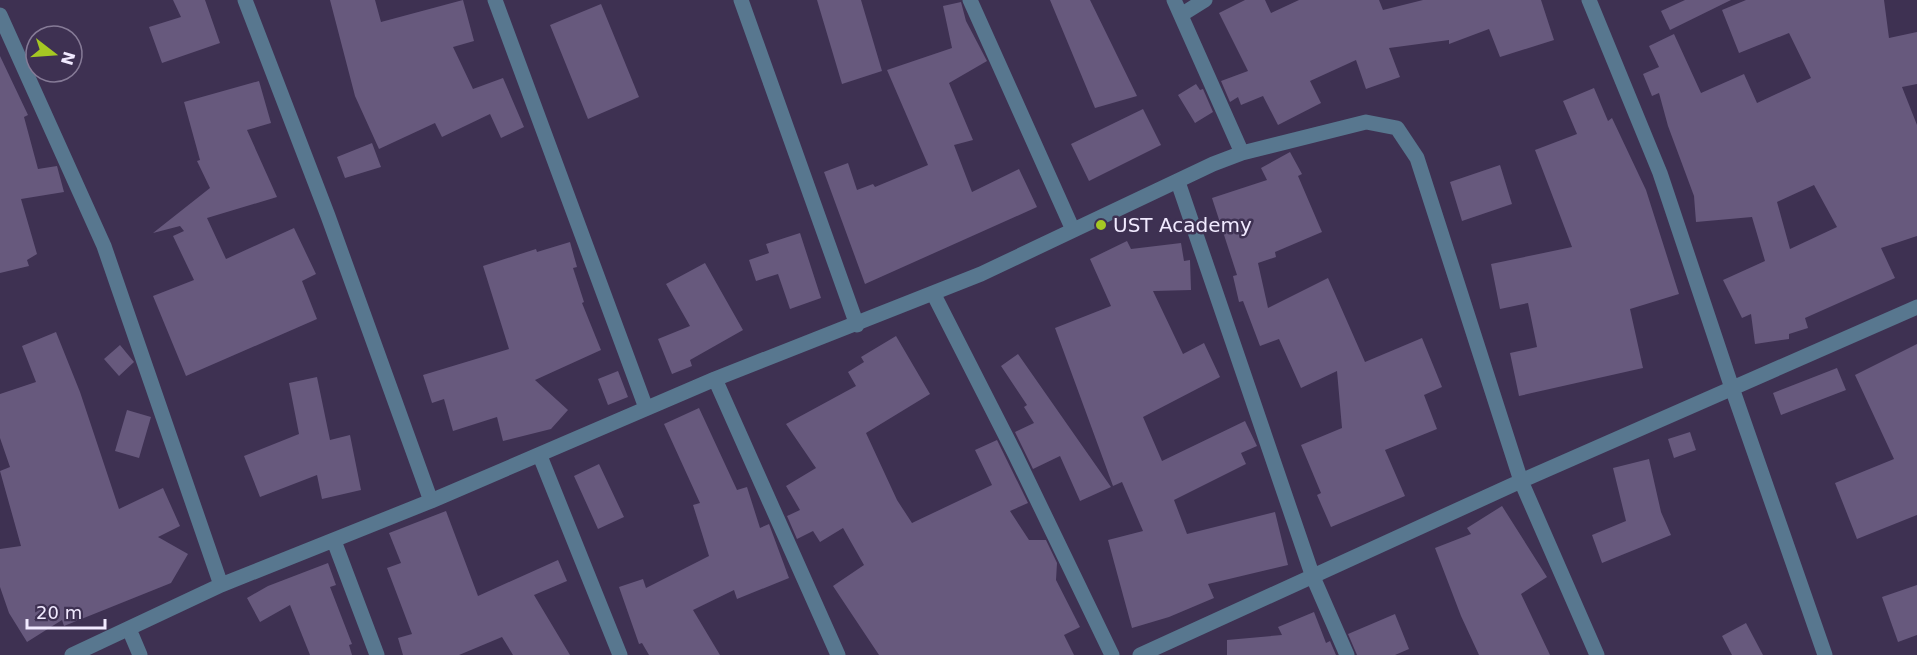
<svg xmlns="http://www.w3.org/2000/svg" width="1917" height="655" viewBox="0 0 1917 655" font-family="'DejaVu Sans',sans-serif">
<rect width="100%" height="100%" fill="#3e3152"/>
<path fill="#67597d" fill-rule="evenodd" d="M173,0H205L220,43L162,63L149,27L181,17Z
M330,0H375L381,22L463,0L474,41L453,47L473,89L503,78L524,127L501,138L490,114L442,137L435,123L379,149L355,96Z
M817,0H861L882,71L842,84Z
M1050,0H1090L1137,96L1095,108Z
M1245,0H1265L1271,13L1299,0H1379L1383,10L1423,0H1541L1554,40L1500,57L1489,29L1449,44V40L1389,48L1400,77L1366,89L1356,60L1310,81L1321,103L1278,125L1263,96L1241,105L1238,97L1230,102L1221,81L1248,71L1219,13Z
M1685,0H1731L1670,30L1661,11Z
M1746,0H1884L1889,38L1917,32V84L1902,87L1917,125V236L1881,248L1895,278L1805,318L1808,328L1789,334V339L1755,344L1751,314L1742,318L1723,280L1765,261L1752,217L1696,222L1694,196L1668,126L1659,93L1652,96L1643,74L1659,67L1649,46L1674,34L1701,93L1744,74L1757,103L1811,78L1789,33L1739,53L1722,10ZM1814,185L1837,227L1790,249L1777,202Z
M961,2L966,21L987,61L949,83L973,140L954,145L972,192L1019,169L1037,207L865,284L824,172L848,163L857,190L873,184L875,187L928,165L887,70L952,48L943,6Z
M601,4L639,97L588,119L550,25Z
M0,56L28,115L24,117L38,169L57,166L64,192L21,199L37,254L27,260L29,266L0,273Z
M259,81L271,123L247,130L277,197L207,218L226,259L294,228L316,274L302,281L317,319L186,376L153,296L194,280L173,236L184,231L180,226L153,233L210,188L197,161L200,160L184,102Z
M1196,84L1200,90L1203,89L1213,112L1195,123L1178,95Z
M1594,88L1608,121L1612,118L1646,190L1679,294L1630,309L1643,368L1519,396L1510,353L1537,347L1528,303L1500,309L1491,264L1572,247L1535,150L1577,134L1563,101Z
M1143,109L1161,145L1089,181L1071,144Z
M372,143L381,167L345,178L337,157Z
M1290,152L1302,174L1298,176L1322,232L1275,252L1276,257L1258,263L1268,308L1328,278L1365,362L1422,338L1442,387L1424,395L1437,429L1385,450L1405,496L1331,527L1317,495L1321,493L1301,445L1342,428L1337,371L1301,388L1279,339L1260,346L1243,301L1239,302L1233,276L1237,275L1212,198L1267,180L1261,168Z
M1500,165L1512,204L1462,221L1450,182Z
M800,233L821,298L790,309L778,274L756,281L749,260L769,253L766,244Z
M1127,241L1131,249L1181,243L1184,261L1190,260L1191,290L1153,291L1183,354L1204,343L1220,377L1143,417L1162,461L1245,421L1257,446L1241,453L1246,464L1174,500L1187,534L1275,512L1288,565L1208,584L1214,598L1169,617L1132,628L1108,540L1143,531L1122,482L1113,486L1055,328L1111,306L1090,259Z
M570,242L577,267L573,268L584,302L582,303L601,350L535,380L568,410L551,429L503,441L497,417L453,431L444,399L432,403L423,375L509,349L483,266L536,249L537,252Z
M705,263L743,330L690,360L692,366L672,374L658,339L690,326L666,284Z
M56,332L80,392L119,509L163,488L180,526L158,537L188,554L171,583L64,626L62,620L27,642L9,613L0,587V549L21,546L0,471L10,467L0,438V394L36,382L22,346Z
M896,336L930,394L866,433L897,500L912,523L992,485L975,450L997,440L1028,503L1010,511L1029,540H1046L1057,563L1056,580L1080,627L1064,635L1074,655H879L833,586L864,565L843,528L820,542L813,531L797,539L787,516L800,510L786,486L816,468L786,424L856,386L848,372L864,362L861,357Z
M1917,344V515L1857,539L1835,483L1894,459L1855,375Z
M120,345L134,362L119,376L104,359Z
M1018,354L1111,487L1080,501L1060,456L1033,469L1015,432L1034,423L1024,407L1027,405L1001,366Z
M1837,368L1846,390L1781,415L1773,393Z
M618,371L628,397L608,405L598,379Z
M317,377L330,440L350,435L361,490L322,499L317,475L260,497L244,456L299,434L289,383Z
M699,408L737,490L747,487L760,528L769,524L789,578L737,599L734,590L693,610L720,655H649L642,643L639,644L619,587L643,579L646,588L709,556L693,505L700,503L664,424Z
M127,410L151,417L139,458L115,451Z
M1690,432L1696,450L1674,458L1668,439Z
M1649,459L1661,512L1671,535L1602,563L1592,535L1626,521L1613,468Z
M599,464L624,517L598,529L574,476Z
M1502,506L1547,577L1521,594L1550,655H1479L1461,616L1435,548L1471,534L1467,528Z
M446,511L478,596L558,560L567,581L534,595L570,655H513L502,637L459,655H403L398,638L412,634L387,568L401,563L389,533Z
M328,563L336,585L330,587L352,644L349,645L352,655H310L290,605L260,622L247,598L268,586Z
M1917,585V635L1898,642L1882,597Z
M1314,612L1326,643L1330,641L1336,655H1227V640L1282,635L1278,627Z
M1395,614L1409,649L1395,655H1357L1348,634Z
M1746,623L1763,655H1732L1722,636Z"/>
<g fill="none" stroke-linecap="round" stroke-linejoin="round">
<path stroke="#58778f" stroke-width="15" d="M245,0L328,216L431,501
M495,0L646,408
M741,0L857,325
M970,0L1073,230
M1174,0L1242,153
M1589,0L1660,173L1732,388L1825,655
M0,15L104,246L221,585
M1181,15L1205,0
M1178,182L1313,577L1347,655
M933,293L1015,454L1112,655
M715,379L838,655
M540,456L620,655
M334,541L377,655
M129,629L140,655
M72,655L221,585L431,501L715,379L981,274L1213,164L1242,153L1366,122L1397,128L1417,158L1521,481L1597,655
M1140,655L1521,481L1917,307"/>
</g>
<circle fill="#a5c823" stroke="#3e3152" stroke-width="2" cx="1101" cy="225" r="6"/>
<g text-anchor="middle" stroke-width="5" stroke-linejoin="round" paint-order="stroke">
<g font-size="20" fill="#f1eaff" stroke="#3e3152" text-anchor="start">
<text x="1113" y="232">UST Academy</text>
</g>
</g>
<g transform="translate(54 54) rotate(107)"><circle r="28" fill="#3e3152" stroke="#867b97" stroke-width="1.5"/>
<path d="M0-4.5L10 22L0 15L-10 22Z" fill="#a5c823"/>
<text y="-9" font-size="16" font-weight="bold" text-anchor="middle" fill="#f1eaff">N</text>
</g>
<path d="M27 619v9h78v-9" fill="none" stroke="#f1eaff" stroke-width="3"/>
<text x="36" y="619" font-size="18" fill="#f1eaff" stroke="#3e3152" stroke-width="4.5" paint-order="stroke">20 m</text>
</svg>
